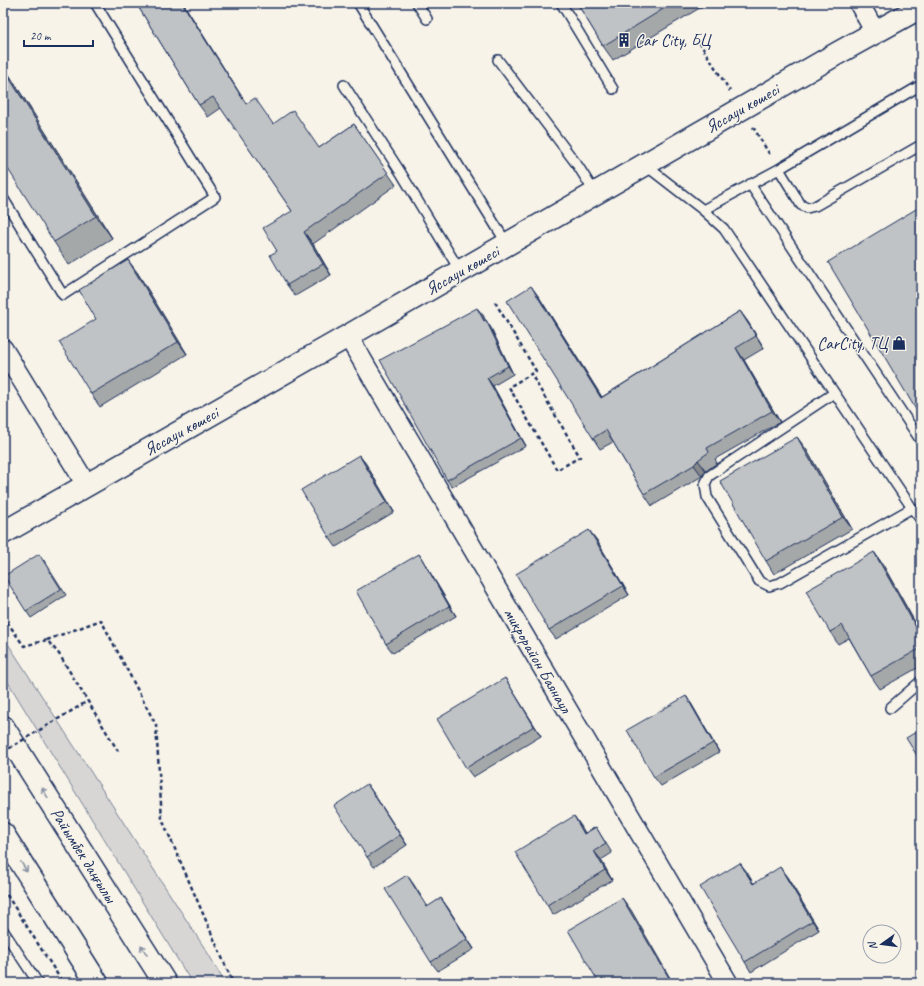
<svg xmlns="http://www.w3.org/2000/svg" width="924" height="986" viewBox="0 0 924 986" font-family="Caveat,sans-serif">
<rect width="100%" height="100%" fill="#f7f3e8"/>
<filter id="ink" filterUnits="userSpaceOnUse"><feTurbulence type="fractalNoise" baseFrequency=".025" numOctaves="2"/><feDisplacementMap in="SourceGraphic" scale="8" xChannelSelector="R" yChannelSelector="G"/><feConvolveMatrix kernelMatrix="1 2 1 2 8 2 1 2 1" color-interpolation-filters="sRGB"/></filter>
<g filter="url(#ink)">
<path fill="#d7d6d4" stroke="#798299" d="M3,636L209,955L222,978L223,983H192L3,674Z"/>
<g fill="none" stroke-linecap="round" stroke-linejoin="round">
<defs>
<path id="lane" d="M358,3L507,244
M417,3L427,19
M561,3L613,89
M498,60L578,166L595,193
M344,85L401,173L460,271
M645,165L703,210L724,229L912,508
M779,169L801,205L807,208L815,206L921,145
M750,184L921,441
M3,198L63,295L215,197L95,3
M703,210L779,169L921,85
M834,393L709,476L705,484L707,497L759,581L769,586L780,583L912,508L921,520
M890,708L921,681
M3,930L38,983"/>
<path id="street" d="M859,3L875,32
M348,336L728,983
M3,349L86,484"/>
<path id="secondary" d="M3,533L348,336L838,53L921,7"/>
<path id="highway" d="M3,727L165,983
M3,834L97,983"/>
</defs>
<use href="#lane" stroke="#1b2f5e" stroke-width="12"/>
<use href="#street" stroke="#1b2f5e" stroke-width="22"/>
<use href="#secondary" stroke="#1b2f5e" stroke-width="25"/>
<use href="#highway" stroke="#1b2f5e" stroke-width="25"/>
<path stroke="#1b2f5e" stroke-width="2.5" stroke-dasharray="4 3" stroke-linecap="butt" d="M699,42L730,91
M753,127L770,155
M495,302L536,371L509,387L557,470L580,457L531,374
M3,616L24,646L47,640L59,654L118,751
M47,640L101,620L156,725L162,819L233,983
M3,889L63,983"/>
<use href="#lane" stroke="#f7f3e8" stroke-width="9"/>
<use href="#street" stroke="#f7f3e8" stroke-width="19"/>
<use href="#secondary" stroke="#f7f3e8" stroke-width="22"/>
<use href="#highway" stroke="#f7f3e8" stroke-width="22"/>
<path stroke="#1b2f5e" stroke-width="2.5" stroke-dasharray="4 3" stroke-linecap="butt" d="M3,752L88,701"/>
</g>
<path fill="#a5a8a9" stroke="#1b2f5e" d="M136,3H183L246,104L273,124L319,148L354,124L396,185L313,244L331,275L295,296L287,285L277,251L292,211L221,108L208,117L199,105Z
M577,3H708L613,60L603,46Z
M3,65L112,238L69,265L54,242Z
M137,272L187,354L100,407L91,394L96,319Z
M539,297L602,397L740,311L748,322L764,348L744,360L780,422L715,459L717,463L706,471L702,476L652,506L644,494L613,442L600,449L593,438Z
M483,315L485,320L491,328L513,374L493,386L526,446L452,487L447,480Z
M806,449L852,529L774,574L766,561Z
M359,455L366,464L394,512L336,547L329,537Z
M596,539L629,595L556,639L549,630Z
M874,552L883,565L921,633V666L880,689L871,676L849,638L838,644L830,632Z
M44,560L66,595L31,618L26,611Z
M425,564L456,616L393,653L386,644Z
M505,678L511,688L541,736L473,777L466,768Z
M686,696L692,705L719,752L661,786L654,777Z
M367,784L407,845L374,867L367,857Z
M574,816L585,833L596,827L602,837L612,853L601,860L612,880L553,915L547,905Z
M747,872L753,883L787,877L819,930L751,972L745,962Z
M407,875L428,907L441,898L448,908L474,949L438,971L431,962Z"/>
<path fill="#86888a" stroke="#1b2f5e" d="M182,3H183L254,116L246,104Z
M3,65L112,238L96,216L3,68Z
M304,232L313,244L331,275L323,264Z
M128,260L137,272L187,354L178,342Z
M531,286L539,297L609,409L601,398Z
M477,308L483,315L488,326L486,320L491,328L513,374L508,366Z
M740,311L748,322L764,348L756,336Z
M736,348L744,360L780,422L772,411Z
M487,378L493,386L526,446L521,438Z
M797,437L806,449L852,529L843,517Z
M359,455L366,464L394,512L387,502Z
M698,460L706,471L702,476L694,465Z
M589,530L596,539L629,595L623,586Z
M874,552L883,565L921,633V636Z
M419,554L425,564L456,616L449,606Z
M505,678L511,688L541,736L534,726Z
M686,696L692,705L719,752L713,743Z
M367,784L374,794L407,845L400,835Z
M574,816L581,826L591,843L584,834Z
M594,851L601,860L612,880L605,870Z
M740,863L747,872L759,894L753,884Z
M780,867L787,877L819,930L812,921Z
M407,875L414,885L434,917L427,907Z
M441,898L448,908L474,949L467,939Z
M622,898L631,910L673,983H672Z"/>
<path fill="#c0c3c5" stroke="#1b2f5e" d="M136,3H182L246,104L255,98L273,124L293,110L319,148L354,124L388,173L304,232L323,264L287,285L270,255L277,251L263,228L292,211L213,97L199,105Z
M577,3H673L603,46Z
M3,68L96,216L54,242L3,161Z
M921,206V418L828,262Z
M128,260L178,342L91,394L59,342L96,319L79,290Z
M531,286L601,398L740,311L756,336L736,348L772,411L707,448L709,452L698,460L694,465L644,494L606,430L593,438L507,301Z
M477,308L484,321L486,320L508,366L487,378L521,438L447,480L380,360Z
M797,437L843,517L766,561L720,481Z
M359,455L387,502L329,537L301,490Z
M589,530L623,586L549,630L516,574Z
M874,552L921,636V648L871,676L842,625L830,632L806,591Z
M39,554L61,589L26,611L4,576Z
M419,554L449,606L386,644L356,591Z
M505,678L534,726L466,768L437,719Z
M686,696L713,743L654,777L627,730Z
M921,729V762L906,738Z
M367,784L400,835L367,857L334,806Z
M574,816L584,834L596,827L606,844L594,851L605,870L547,905L515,852Z
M740,863L753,884L780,867L812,921L745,962L700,887Z
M407,875L427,907L441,898L467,939L431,962L385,889Z
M622,898L672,983H599L568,930Z
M516,979L519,983H509Z"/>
<defs><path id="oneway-shaft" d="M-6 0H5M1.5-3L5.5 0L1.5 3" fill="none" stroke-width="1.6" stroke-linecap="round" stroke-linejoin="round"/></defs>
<g stroke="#8991a3">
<use href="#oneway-shaft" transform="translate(45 793) rotate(-122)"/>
<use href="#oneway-shaft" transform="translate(24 867) rotate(58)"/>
<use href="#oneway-shaft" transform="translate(144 950) rotate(-122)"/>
</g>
</g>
<defs>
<symbol id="building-bare" viewBox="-9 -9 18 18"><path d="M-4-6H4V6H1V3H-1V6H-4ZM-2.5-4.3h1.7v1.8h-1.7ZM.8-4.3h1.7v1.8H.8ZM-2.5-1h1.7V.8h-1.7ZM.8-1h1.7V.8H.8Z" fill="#1b2f5e" stroke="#f7f3e8" stroke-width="2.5" paint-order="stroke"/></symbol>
<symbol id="shop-bare" viewBox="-9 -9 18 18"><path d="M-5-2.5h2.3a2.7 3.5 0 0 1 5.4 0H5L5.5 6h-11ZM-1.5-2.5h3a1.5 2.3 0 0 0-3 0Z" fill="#1b2f5e" stroke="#f7f3e8" stroke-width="2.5" paint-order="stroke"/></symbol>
</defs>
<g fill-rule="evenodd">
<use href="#building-bare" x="614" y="30" width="20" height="20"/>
<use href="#shop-bare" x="889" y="333" width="20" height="20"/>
</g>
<g text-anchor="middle" stroke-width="3" stroke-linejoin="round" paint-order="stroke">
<g font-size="17" fill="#1b2f5e" stroke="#f7f3e8" text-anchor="start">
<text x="635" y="46">Car City, БЦ</text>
<text x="888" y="349" text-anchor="end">CarCity, ТЦ</text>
</g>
<g font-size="17" fill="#1b2f5e" stroke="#f7f3e8">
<text transform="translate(742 108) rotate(-30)" y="6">Яссауи көшесі</text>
<text transform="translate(462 270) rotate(-30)" y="6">Яссауи көшесі</text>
<text transform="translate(181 431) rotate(-29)" y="6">Яссауи көшесі</text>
<text transform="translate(538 660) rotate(60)" y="6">микрорайон Баянаул</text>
<text transform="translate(84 855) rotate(58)" y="6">Райымбек даңғылы</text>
</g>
</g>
<rect width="924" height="986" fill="none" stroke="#f7f3e8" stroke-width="16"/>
<rect x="8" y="8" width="908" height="970" fill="none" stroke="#1b2f5e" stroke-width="1.5" filter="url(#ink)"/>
<g transform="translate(882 944) rotate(256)"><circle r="19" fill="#f7f3e8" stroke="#9fa5b1"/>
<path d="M0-3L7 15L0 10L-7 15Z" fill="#1b2f5e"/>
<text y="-6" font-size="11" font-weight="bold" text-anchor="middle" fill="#1b2f5e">N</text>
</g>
<path d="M24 40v6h69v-6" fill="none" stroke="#1b2f5e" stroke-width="2"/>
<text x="30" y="40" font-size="12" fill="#1b2f5e" stroke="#f7f3e8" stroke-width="3" paint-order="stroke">20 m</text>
</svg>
